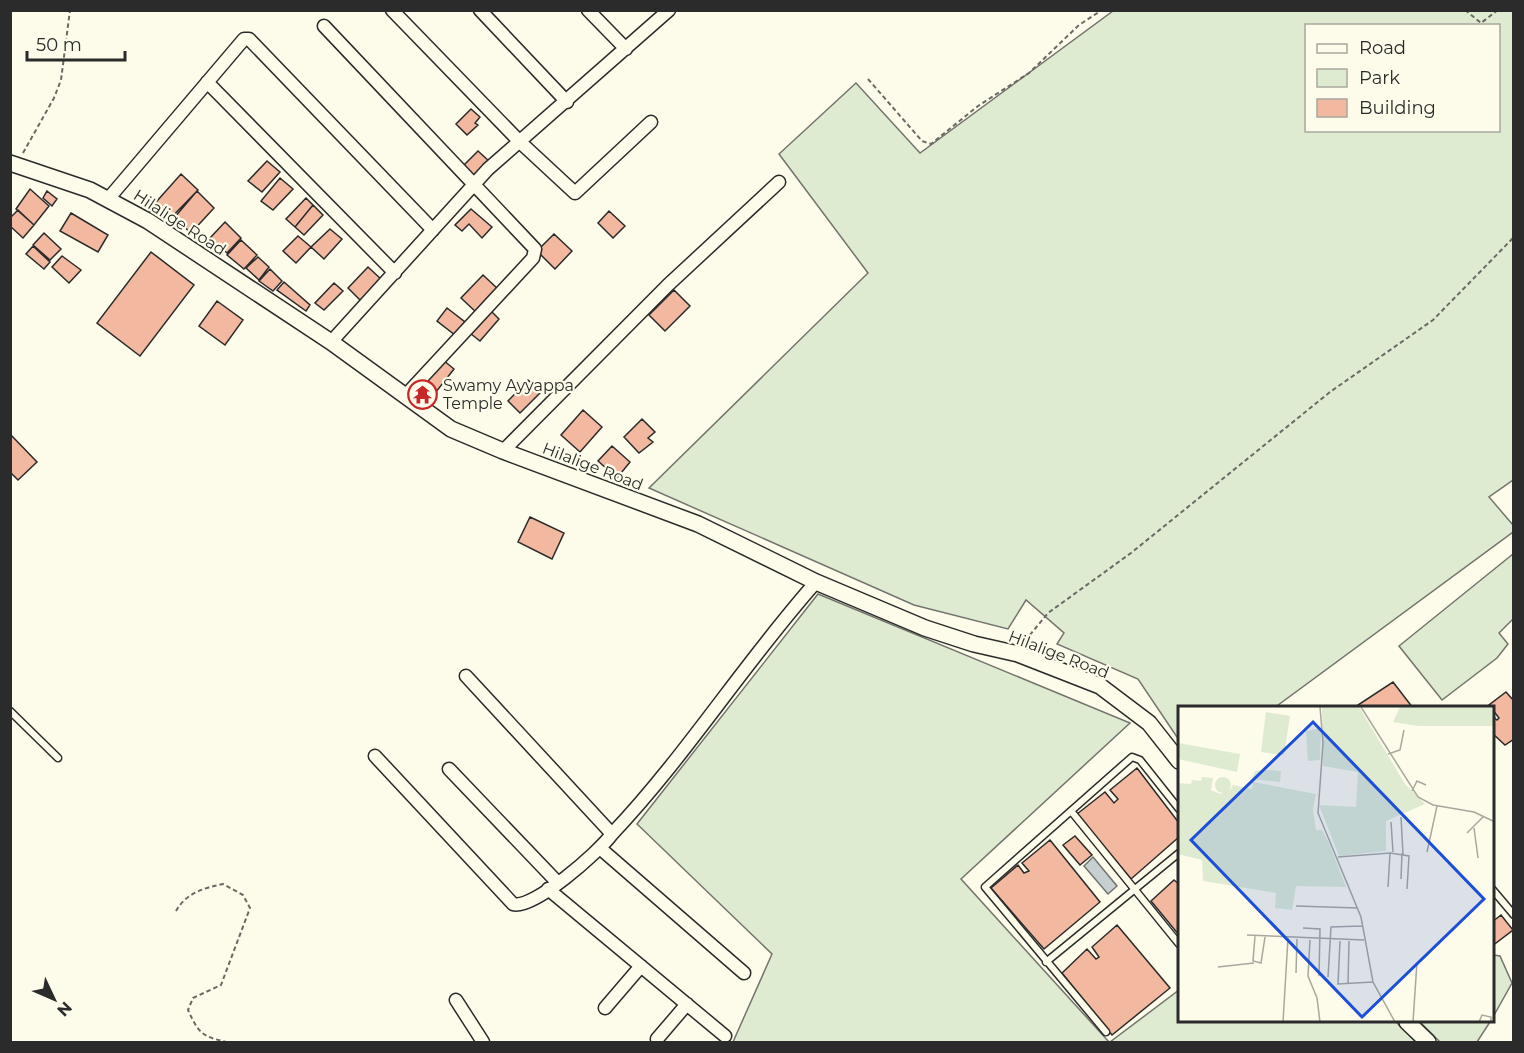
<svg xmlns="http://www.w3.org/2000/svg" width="1524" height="1053" viewBox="0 0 1524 1053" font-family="Montserrat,sans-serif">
<rect width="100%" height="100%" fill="#fdfbea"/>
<path fill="#deebd1" stroke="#74746e" stroke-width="1.5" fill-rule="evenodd" d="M1113,11H1513V480L1489,497L1513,525V532L1274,708H1179V740L1138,679L1057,644L1064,633L1026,600L1008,629L914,605L649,488L868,273L779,154L856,83L920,153ZM1306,26H1498V130H1306Z
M1513,554V619L1499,633L1508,644L1497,658L1442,700L1399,646Z
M818,594L1130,723L961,879L1109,1042H733L772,954L637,824Z
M1493,955L1500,956L1512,983L1493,1017Z
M1179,990V1022H1396L1416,1042H1110Z
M1420,1022H1490L1477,1042H1440Z"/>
<path fill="#c7d0d0" stroke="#74746e" stroke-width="1.5" d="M1093,857L1117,886L1108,894L1084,866Z"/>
<path fill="#f2b8a0" stroke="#2b2b2b" stroke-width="1.5" d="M471,109L480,117L475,123L478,125L467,135L456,124Z
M478,151L490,162L474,178L463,166Z
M267,161L280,172L262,192L248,181Z
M181,174L198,190L165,224L149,210Z
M280,178L293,189L273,210L261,201Z
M30,189L49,206L34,225L16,209Z
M47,191L57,199L52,206L43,198Z
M197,191L214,208L191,233L174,218Z
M306,198L313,205L295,227L286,219Z
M313,205L323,215L304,235L295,227Z
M471,209L492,227L482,238L469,224L462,231L455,225Z
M18,210L34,225L23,238L10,226V218Z
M609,211L625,226L613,238L598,223Z
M71,213L108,235L98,252L60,231Z
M225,222L241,238L227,253L210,238Z
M330,229L342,239L324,259L311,247Z
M44,233L61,249L50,260L33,245Z
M554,234L572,251L555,269L537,251Z
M298,236L311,247L296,263L283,251Z
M241,240L257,255L244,269L227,255Z
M33,246L50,262L44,269L26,254Z
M151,252L194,285L140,356L97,323Z
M62,256L81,270L69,283L52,267Z
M258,257L269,267L259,280L246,268Z
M368,267L382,280L362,302L348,288Z
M270,269L282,281L273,291L259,281Z
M483,275L498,289L477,313L461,298Z
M284,282L310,305L306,311L277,290Z
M334,283L343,291L324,310L315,303Z
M674,290L690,306L665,331L649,315Z
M217,301L243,320L225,345L199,326Z
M447,308L465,322L455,335L437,321Z
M491,311L499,319L480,341L471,334Z
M443,360L454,369L432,397L422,388Z
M528,380L541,392L520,413L508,401Z
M583,410L602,427L580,452L561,435Z
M642,419L655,432L648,438L653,442L639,453L624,437Z
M10,434L37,462L18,480L10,472Z
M612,446L630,462L617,478L598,461Z
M530,517L564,533L552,559L518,542Z
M1393,682L1413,708H1360L1358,705Z
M1506,692L1514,701V739L1505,745L1492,733V716L1497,720L1499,718L1489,705Z
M1137,768L1179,823V837L1131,879L1077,814L1105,792L1114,803L1118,799L1110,790Z
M1075,836L1092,855L1080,865L1063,845Z
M1050,840L1100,902L1044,949L991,888L1018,865L1024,873L1029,871L1022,863Z
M1174,880L1179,884V935L1151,901Z
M1501,915L1513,930L1492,946V922Z
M1117,925L1170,988L1112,1035L1062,973L1087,949L1096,959L1099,957L1092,947Z"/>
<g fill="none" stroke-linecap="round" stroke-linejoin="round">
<defs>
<path id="service" d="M10,711L58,758
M1071,811L1179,944
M1492,889L1514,915
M1046,962L1179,853
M1106,1032L985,887L1132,757L1140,760L1179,809"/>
<path id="minor" d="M392,10L520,142L575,193L651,122
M480,10L567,102
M588,10L626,49
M324,26L535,249L533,258L405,396
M207,82L395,273
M109,198L244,39H249L433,230
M331,342L488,169L669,10
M503,451L668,285L779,182
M466,676L612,834C686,756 744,663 816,582
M375,756L513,904C533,910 599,852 612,834
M449,769L558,883
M601,849L744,973
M548,889L725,1036
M456,1000L483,1042
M605,1008L641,966
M657,1039L687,1004"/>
<path id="tertiary" d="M10,163L90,190L148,221L331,342L451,429L503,451L698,524L816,582L925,628L974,644L1018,654L1100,686L1149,723L1179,761
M1407,1022L1428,1042"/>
</defs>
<use href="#service" stroke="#2b2b2b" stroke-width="9"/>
<use href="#minor" stroke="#2b2b2b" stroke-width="15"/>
<use href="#tertiary" stroke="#2b2b2b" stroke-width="18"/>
<path stroke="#6a6964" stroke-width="2" stroke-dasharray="4.5 3" stroke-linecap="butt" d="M1465,10L1481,23L1498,10
M868,79L922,141L931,144L978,106L1029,73L1079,25L1102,10
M23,153L54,98L61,80L70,10
M1025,641L1048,613L1131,553L1330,392L1433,320L1514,237
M176,911C186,893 204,888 223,884L243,895L250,908L221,985L193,998L188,1010C199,1034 202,1036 226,1042"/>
<use href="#service" stroke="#fdfbea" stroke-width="6"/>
<use href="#minor" stroke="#fdfbea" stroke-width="12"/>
<use href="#tertiary" stroke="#fdfbea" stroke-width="15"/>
</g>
<defs>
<symbol id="temple-ring" viewBox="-11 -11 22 22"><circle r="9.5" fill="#fdfbea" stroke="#c62828" stroke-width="1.5"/><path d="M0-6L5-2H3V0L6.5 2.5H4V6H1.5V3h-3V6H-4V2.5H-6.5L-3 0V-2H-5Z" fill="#c62828"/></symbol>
</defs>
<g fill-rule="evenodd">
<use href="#temple-ring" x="406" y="378" width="33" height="33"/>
</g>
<g text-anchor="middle" stroke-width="4.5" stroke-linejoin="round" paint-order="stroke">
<g font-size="16" fill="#2b2b2b" stroke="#fdfbea">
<text transform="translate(180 222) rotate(33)" y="6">Hilalige Road</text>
<text transform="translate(593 466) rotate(21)" y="6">Hilalige Road</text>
<text transform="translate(1059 654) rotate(21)" y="6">Hilalige Road</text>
</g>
<g font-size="16" fill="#2b2b2b" stroke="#fdfbea" text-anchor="start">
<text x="443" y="391">Swamy Ayyappa<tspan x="443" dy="18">Temple</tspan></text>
</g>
</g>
<g transform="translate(1178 706)">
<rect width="316" height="316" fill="#fdfbea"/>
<path d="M144,1H181L227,78L247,98L208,115V145L161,150L141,99L178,101L180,66L145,60ZM222,1H316V20H241L215,16ZM88,6L112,10L106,49L83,46ZM143,22L142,54L130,55L128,25ZM0,37L62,48L59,66L0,53ZM92,64L103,65L102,76L74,73L77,65ZM24,71L35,72L33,84L42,88L53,83L55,79L74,83L75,76L138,88L135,103L138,124H144L151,137L168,181L118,180L114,204L97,202L98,187L25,175L24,154L0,148V77L13,78L14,74L23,75ZM37 79a8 8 0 1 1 16 0a8 8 0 1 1-16 0Z" fill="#deebd1"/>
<path fill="none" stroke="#a9a89e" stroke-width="1.5" d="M142,1L145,37L140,107L183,211L195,276L217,316M183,1L240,91L255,99L296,106L317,116M210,48L222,44L226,24M234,85L239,75L248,79M223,111L225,148M213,116L215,146M296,122L300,152M289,127L305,111M249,146L259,100M212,147L231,150L229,183M160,151L212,147L210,181M223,173L224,147M118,200L180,202M125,222L142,223L141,270M69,229L186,234M77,230L75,255L83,257L87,231M132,234L130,270L139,292L142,316M162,235L160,278L195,276M40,261L76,257M118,267L119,233M150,271L153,221L184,220M170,278L171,235M105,316L110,232M235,316L239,256M301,316L304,309L313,311V316"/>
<path fill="#1d4ed8" fill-opacity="0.15" stroke="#1d4ed8" stroke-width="3" d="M135,16L306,193L184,311L13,134Z"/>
<rect width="316" height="316" fill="none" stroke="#2b2b2b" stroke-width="3"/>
</g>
<rect width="1524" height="1053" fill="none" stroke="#2b2b2b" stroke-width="24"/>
<rect x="1305" y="24" width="195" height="108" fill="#fdfbea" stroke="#a9a89e" stroke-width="1.5"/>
<rect x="1317" y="44" width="30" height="9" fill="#fdfbea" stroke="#a9a89e" stroke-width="1.5"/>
<text x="1359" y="54" font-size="18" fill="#2b2b2b">Road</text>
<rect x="1317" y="69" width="30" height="18" fill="#deebd1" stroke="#a9a89e" stroke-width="1.5"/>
<text x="1359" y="84" font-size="18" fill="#2b2b2b">Park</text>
<rect x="1317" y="99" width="30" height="18" fill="#f2b8a0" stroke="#a9a89e" stroke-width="1.5"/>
<text x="1359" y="114" font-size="18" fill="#2b2b2b">Building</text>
<g transform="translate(54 999) rotate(134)" stroke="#fdfbea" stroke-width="4.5" paint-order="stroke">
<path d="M0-4.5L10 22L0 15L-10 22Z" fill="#2b2b2b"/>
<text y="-9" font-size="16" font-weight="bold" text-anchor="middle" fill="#2b2b2b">N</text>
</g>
<path d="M27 51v9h98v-9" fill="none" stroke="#2b2b2b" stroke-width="3"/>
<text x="36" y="51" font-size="18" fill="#2b2b2b" stroke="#fdfbea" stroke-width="4.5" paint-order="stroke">50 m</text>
</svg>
